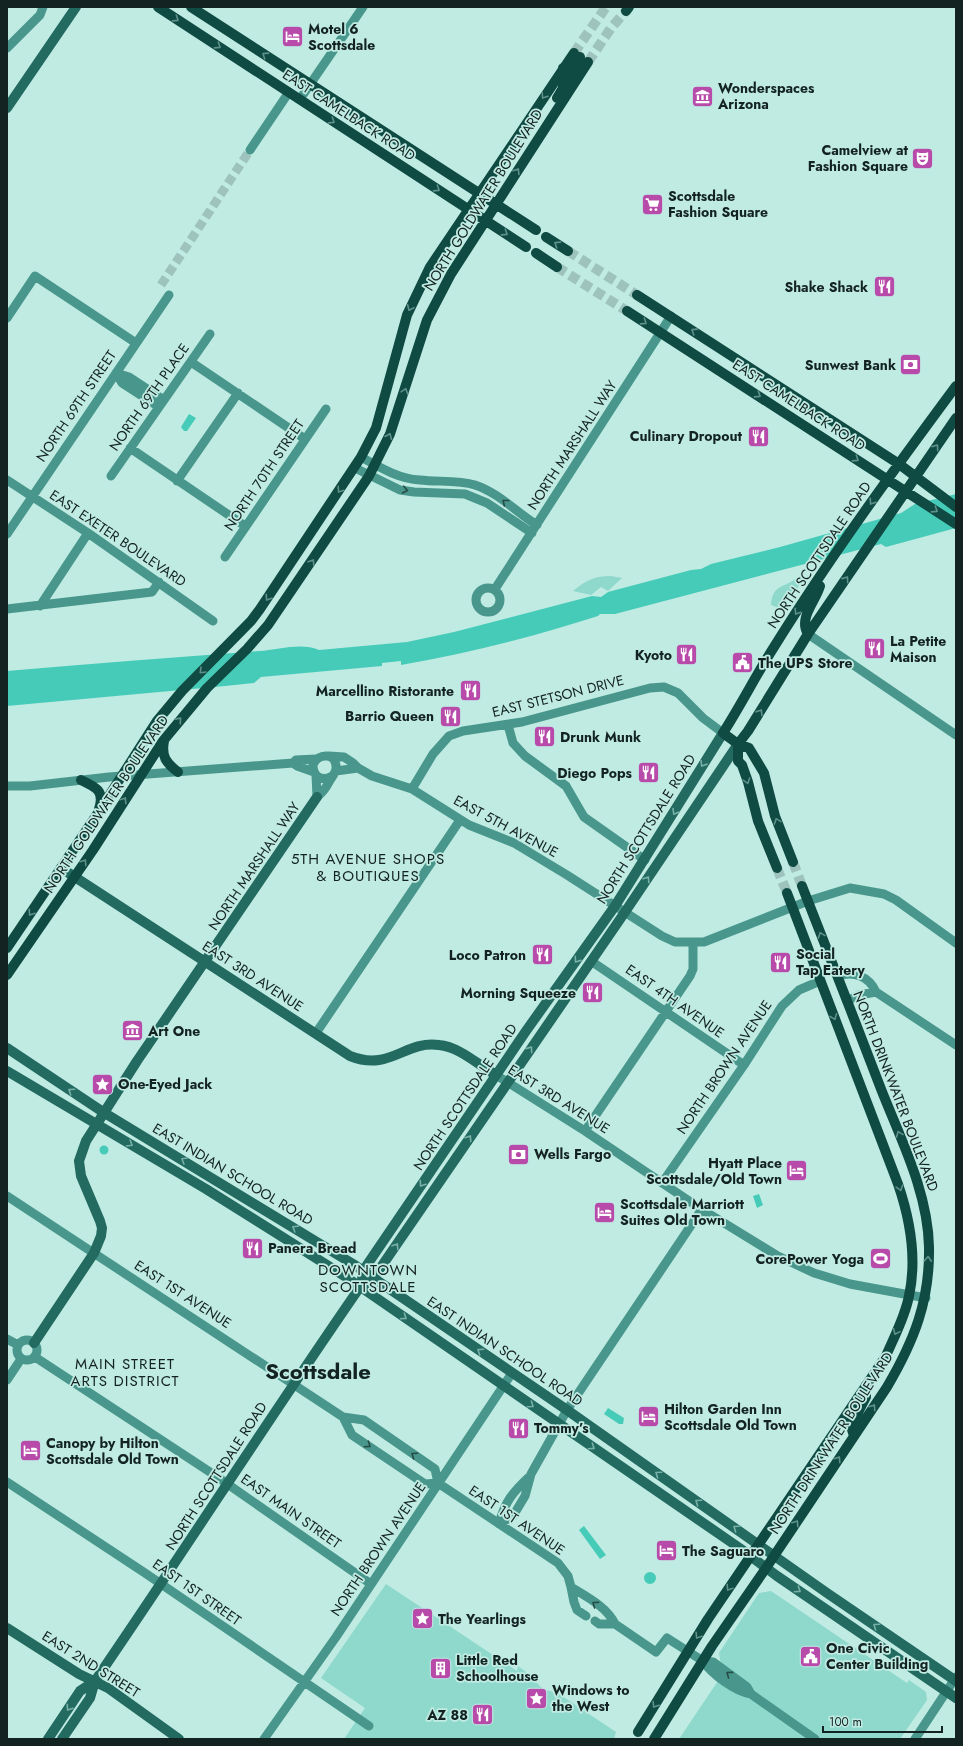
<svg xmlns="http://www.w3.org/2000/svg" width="963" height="1746" viewBox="0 0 963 1746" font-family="Jost,sans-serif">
<rect width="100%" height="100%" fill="#c0ebe3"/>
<path fill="#8ed8cc" d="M611,576L622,578L608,591L601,587L591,595L573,591C586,580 595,576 611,576Z
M795,579L803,580L800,583H799L798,588L790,594L782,609L771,605C773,584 782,589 795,579Z
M386,1584L517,1671L518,1666L526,1672L528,1677L536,1682L544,1690L556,1692L616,1732L614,1739H344L365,1708L321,1678Z
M771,1591L907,1683L909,1680L926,1692L927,1700L900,1739H679L726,1669L721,1665L719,1653L759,1593Z"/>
<path fill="#47cbb9" d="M189,414L196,418L187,431H184L181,427Z
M956,494V528L886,547L881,544L615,614H600L598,616C536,636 466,654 401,665V661L382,663V666L261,677L254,683L225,686L7,706V671C91,664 175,657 259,651C278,650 301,642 319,650L407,642L454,632L592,596L601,597L608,592L691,570L701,569L711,564L780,547L901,513L915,504Z
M99.5 1150a4.5 4.5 0 1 1 9 0a4.5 4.5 0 1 1-9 0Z
M759,1194L763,1205L757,1208L753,1196Z
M608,1408L624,1418L623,1424H619L604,1414Z
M584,1526L606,1555L600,1559L579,1530Z
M644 1578a6 6 0 1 1 12 0a6 6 0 1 1-12 0Z"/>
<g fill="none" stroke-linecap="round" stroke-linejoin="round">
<path stroke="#9dc3bc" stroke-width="9" stroke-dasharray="9 4.5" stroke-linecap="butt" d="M161,285L250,150"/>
<path stroke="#9dc3bc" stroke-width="10" stroke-dasharray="10 5" stroke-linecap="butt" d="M574,53L606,7
M588,62L611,28L626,11
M568,251L637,295
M557,267L627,311
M793,862L802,886
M777,868L787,893"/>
<path stroke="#49978c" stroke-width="9" d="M7,48L40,15L43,7
M300,99L363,7
M250,150L289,92
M7,318L35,276L136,343
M191,362L305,439
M116,373L122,383L159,407
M116,373L129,377L164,400
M130,448L245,526
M361,457C379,467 399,479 420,480C438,482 458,480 475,485C499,493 516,512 537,525
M355,468L400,490L414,492L465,494L487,503L532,533
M111,476L210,334
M7,480L88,533L213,621
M177,481L238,393
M7,534L169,295
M225,557L326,409
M476 600a12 12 0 1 1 24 0a12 12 0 1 1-24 0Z
M495,589L671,316
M40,606L88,533
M7,609L152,592L159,582
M808,634L956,735
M508,725L513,743L525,756L566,786L584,817L645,860
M329,756L344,757L353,763L358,768L372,776L412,789L469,825L514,843L567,875L662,936L675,942H704L808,901L850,888L884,894L896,900L956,943
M293,763L297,766L314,772
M336,771L358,768
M316,775L317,797
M7,786H30L109,777L293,763L296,760L316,759
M412,789L433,754L449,736L463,731L522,722L650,688L664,687L678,693L703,718L723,733
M317,797C322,793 326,788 329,782C331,778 336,773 336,768C337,753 318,752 313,765C313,777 322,782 332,776
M591,961L744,1065
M838,976C854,971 869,976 876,992L956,1045
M847,1001L859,995L876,992
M316,1033L460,820
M496,1075L585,1131L698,1207L778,1256L814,1273L850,1284L926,1298
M585,1131L690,976L693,969V943
M662,1183L744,1065L782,1006L799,990L820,981
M7,1196L343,1417L364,1420L435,1469L438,1483
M7,1339L18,1345
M17 1350a10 10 0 1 1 20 0a10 10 0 1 1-20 0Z
M35,1357L216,1476L371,1584
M7,1380L21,1359
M343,1417L352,1435L425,1484L438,1483L558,1563L568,1576L571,1587L574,1602L577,1610L586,1616
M7,1482L145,1573L369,1726
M499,1524L513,1516L525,1496L531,1474L567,1410L702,1209
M499,1524C505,1501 513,1492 530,1476
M571,1587C587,1597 607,1607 615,1624L656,1652L667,1638L703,1661L713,1662L747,1687L751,1694L815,1739
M595,1621L599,1624H615
M703,1661C711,1674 736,1692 751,1694
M264,1739L336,1637L512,1373
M915,1739L956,1677"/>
<path stroke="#236a61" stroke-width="10" d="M7,108L76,7
M61,868L350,1056C390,1072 405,1040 439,1045C460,1047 478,1065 496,1075
M7,1048L103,1112L353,1264L567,1410L827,1593L956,1681
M7,1071L206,1189L346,1277L741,1549L777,1576L956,1698
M362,1277L363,1271L369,1262L526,1031L615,906L723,733
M34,1343L94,1253L101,1236L102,1228L100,1221L81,1176L79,1161L86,1141L137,1061L317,797
M7,1628L79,1674L108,1688L179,1739
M48,1739L80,1691L95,1681
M62,1739L90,1698L95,1681C184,1551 270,1417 360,1287L373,1278L379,1270L625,912L738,744"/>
<path stroke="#0f4a43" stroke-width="10" d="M158,7L526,247
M191,7L536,230
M626,11L629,7
M570,86L571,71L580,57
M557,98L563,88V68
M546,237L568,251
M536,253L557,267
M637,295L899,464L956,507
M627,311L956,524
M808,634C798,618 816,601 820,586
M164,741C161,756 166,763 178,772
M738,744L748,731L808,634L956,418
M738,744V761L742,765L748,782L758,821L777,868
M81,780C96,787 105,791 99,809
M793,862L775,816L764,773L749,748L738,744L723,733C741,705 756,675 774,647C830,557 893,471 956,386
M7,948L98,813L157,721L182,691L251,621L260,609L361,457L376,428L407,315L430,267L574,53
M7,975L93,850L163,741L207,688L247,649L268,625L369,476L390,434L427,320L451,274L588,62
M854,1436L851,1426L866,1397V1385
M638,1732L708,1619L886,1356C894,1337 905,1317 909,1296C917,1259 910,1219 898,1184L787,893
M654,1739L712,1646L766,1568L887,1387C914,1341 930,1301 929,1247C928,1192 901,1140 881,1089C855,1021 829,954 802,886"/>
</g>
<defs><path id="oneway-chevron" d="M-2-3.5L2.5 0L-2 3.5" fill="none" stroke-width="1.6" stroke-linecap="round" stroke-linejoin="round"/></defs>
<g stroke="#5f928b">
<use href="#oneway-chevron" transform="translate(176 19) rotate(33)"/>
<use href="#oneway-chevron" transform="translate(218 46) rotate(33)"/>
<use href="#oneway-chevron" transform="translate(265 55) rotate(-147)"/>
<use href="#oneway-chevron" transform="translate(544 96) rotate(124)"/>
<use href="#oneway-chevron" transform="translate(332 121) rotate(33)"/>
<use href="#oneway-chevron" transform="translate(517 171) rotate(-58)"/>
<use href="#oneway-chevron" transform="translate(437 189) rotate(33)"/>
<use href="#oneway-chevron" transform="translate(505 233) rotate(33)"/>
<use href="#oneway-chevron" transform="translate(557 244) rotate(-147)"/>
<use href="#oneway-chevron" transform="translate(410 308) rotate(115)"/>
<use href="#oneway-chevron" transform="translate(644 322) rotate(33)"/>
<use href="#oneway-chevron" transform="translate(694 331) rotate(-147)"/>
<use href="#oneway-chevron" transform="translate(405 391) rotate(-73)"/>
<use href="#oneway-chevron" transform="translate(758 395) rotate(33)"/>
<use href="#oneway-chevron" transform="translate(389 436) rotate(-67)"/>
<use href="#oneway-chevron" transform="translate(936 447) rotate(-55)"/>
<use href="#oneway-chevron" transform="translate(856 459) rotate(33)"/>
<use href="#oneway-chevron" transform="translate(340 490) rotate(124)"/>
<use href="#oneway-chevron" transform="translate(872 502) rotate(124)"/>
<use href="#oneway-chevron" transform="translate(935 510) rotate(33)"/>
<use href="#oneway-chevron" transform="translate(312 562) rotate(-56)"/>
<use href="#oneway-chevron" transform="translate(846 579) rotate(-55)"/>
<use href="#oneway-chevron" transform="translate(268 598) rotate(124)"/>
<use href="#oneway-chevron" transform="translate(797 612) rotate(123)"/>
<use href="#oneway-chevron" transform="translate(202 671) rotate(135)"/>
<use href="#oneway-chevron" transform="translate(760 712) rotate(-58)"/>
<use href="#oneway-chevron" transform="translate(179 720) rotate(-48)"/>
<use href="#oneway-chevron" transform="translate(747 781) rotate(72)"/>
<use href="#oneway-chevron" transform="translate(124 800) rotate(-57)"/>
<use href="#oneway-chevron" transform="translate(777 821) rotate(-110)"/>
<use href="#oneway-chevron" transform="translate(84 862) rotate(-56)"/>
<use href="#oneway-chevron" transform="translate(31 913) rotate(124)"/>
<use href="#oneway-chevron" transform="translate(821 935) rotate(-110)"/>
<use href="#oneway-chevron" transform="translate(834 1017) rotate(68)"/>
<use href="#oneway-chevron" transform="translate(899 1134) rotate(-111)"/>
<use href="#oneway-chevron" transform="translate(900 1188) rotate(72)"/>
<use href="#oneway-chevron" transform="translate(928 1259) rotate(-87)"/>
<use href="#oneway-chevron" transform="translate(896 1332) rotate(114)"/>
<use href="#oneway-chevron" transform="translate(873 1407) rotate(-56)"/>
<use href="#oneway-chevron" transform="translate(838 1459) rotate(-57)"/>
<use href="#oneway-chevron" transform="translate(796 1523) rotate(-56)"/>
<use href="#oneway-chevron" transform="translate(729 1588) rotate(124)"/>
<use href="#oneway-chevron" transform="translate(698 1636) rotate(123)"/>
<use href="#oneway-chevron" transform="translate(655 1705) rotate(122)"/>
</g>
<g stroke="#264c46">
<use href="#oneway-chevron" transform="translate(405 490) rotate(12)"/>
<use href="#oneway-chevron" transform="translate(505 502) rotate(-142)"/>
<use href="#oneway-chevron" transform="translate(368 1445) rotate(34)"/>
<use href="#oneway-chevron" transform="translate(414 1455) rotate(-145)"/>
<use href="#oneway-chevron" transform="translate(595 1604) rotate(-144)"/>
<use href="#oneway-chevron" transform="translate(729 1674) rotate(-144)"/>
</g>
<g stroke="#79b1a8">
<use href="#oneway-chevron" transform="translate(703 764) rotate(122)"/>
<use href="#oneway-chevron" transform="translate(675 812) rotate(121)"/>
<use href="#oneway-chevron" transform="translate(647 879) rotate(-57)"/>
<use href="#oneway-chevron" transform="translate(577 960) rotate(125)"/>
<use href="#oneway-chevron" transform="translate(530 1049) rotate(-55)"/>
<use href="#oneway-chevron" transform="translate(71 1091) rotate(-146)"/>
<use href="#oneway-chevron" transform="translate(469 1138) rotate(-56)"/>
<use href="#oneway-chevron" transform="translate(130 1144) rotate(31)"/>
<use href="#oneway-chevron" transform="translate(184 1160) rotate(-149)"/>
<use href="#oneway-chevron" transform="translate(422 1184) rotate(124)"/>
<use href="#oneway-chevron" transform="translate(295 1228) rotate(-148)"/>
<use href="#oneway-chevron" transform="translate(396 1246) rotate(-56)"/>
<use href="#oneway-chevron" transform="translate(404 1317) rotate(34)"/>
<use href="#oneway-chevron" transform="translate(480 1351) rotate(-146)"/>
<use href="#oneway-chevron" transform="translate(531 1405) rotate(35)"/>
<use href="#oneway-chevron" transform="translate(592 1447) rotate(34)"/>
<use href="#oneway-chevron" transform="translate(658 1474) rotate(-145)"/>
<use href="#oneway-chevron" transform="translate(698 1502) rotate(-145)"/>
<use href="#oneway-chevron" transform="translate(736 1528) rotate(-145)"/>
<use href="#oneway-chevron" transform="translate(798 1590) rotate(34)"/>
<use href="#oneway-chevron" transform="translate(876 1626) rotate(-145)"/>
<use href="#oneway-chevron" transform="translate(69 1708) rotate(124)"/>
</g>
<defs>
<symbol id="hotel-square" viewBox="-11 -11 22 22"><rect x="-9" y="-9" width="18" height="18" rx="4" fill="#b84baa" stroke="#c0ebe3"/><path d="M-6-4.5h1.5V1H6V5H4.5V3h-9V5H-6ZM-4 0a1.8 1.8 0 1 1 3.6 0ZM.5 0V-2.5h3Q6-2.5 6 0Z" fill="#fff"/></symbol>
<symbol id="museum-square" viewBox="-11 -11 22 22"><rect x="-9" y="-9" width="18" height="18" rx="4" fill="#b84baa" stroke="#c0ebe3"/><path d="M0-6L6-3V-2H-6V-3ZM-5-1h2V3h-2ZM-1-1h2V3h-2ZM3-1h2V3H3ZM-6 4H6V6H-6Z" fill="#fff"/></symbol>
<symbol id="theatre-square" viewBox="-11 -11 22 22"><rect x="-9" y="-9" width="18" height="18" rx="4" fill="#b84baa" stroke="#c0ebe3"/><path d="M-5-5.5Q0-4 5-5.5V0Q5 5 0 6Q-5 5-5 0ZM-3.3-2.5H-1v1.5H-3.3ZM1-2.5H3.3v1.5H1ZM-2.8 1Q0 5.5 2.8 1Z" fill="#fff"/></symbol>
<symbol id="supermarket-square" viewBox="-11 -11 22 22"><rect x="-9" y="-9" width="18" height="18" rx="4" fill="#b84baa" stroke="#c0ebe3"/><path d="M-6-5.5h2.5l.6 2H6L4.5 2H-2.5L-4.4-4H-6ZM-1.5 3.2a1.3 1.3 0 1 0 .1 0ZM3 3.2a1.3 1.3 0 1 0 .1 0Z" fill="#fff"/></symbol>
<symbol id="restaurant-square" viewBox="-11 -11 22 22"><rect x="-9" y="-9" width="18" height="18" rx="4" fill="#b84baa" stroke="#c0ebe3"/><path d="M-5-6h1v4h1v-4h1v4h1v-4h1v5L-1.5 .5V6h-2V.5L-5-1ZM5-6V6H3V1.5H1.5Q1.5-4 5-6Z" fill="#fff"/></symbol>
<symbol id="bank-square" viewBox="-11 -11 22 22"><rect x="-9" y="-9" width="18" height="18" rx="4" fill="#b84baa" stroke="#c0ebe3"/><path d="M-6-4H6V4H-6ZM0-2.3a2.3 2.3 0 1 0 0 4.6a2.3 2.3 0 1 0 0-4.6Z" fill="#fff"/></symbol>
<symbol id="civic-square" viewBox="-11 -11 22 22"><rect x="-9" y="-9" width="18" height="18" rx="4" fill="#b84baa" stroke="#c0ebe3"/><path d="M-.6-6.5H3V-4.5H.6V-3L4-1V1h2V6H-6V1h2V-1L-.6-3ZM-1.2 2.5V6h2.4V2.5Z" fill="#fff"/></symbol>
<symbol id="sight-square" viewBox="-11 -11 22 22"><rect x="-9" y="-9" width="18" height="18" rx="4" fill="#b84baa" stroke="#c0ebe3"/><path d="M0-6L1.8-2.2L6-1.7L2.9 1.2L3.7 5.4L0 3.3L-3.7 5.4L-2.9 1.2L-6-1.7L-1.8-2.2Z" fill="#fff"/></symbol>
<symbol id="stadium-square" viewBox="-11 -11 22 22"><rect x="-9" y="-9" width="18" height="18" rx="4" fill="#b84baa" stroke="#c0ebe3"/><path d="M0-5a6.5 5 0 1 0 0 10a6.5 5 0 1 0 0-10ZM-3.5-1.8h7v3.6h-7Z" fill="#fff"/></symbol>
<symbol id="building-square" viewBox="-11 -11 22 22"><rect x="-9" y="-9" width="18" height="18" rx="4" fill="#b84baa" stroke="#c0ebe3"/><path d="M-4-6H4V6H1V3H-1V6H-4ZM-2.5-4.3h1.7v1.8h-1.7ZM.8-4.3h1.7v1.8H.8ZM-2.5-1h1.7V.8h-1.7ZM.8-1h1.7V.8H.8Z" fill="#fff"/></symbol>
</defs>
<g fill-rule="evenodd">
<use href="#hotel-square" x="280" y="24" width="25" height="25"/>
<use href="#museum-square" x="690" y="84" width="25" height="25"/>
<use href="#theatre-square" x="910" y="146" width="25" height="25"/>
<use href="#supermarket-square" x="640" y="192" width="25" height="25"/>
<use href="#restaurant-square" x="872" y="274" width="25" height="25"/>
<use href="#bank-square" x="898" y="352" width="25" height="25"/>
<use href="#restaurant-square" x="746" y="424" width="25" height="25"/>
<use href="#restaurant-square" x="862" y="636" width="25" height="25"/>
<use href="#restaurant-square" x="674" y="642" width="25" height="25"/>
<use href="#civic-square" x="730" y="650" width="25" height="25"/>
<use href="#restaurant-square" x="458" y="678" width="25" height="25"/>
<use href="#restaurant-square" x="438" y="704" width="25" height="25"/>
<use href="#restaurant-square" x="532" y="724" width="25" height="25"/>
<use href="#restaurant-square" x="636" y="760" width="25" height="25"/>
<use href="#restaurant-square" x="530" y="942" width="25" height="25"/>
<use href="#restaurant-square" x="768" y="950" width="25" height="25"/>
<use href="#restaurant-square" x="580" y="980" width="25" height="25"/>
<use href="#museum-square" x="120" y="1018" width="25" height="25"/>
<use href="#sight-square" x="90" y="1072" width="25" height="25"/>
<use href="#bank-square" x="506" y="1142" width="25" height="25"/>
<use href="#hotel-square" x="784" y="1158" width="25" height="25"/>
<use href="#hotel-square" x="592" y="1200" width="25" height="25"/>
<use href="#restaurant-square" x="240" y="1236" width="25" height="25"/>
<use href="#stadium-square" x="868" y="1246" width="25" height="25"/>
<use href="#hotel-square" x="636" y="1404" width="25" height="25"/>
<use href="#restaurant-square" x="506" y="1416" width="25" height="25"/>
<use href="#hotel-square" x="18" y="1438" width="25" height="25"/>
<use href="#hotel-square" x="654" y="1538" width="25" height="25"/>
<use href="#sight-square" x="410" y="1606" width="25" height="25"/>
<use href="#civic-square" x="798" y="1644" width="25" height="25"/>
<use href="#building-square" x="428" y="1656" width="25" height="25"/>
<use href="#sight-square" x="524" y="1686" width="25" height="25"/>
<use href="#restaurant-square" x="470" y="1702" width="25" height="25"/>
</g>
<g text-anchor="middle" stroke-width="3.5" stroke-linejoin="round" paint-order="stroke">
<g font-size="14" font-weight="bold" fill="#132321" stroke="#c0ebe3" text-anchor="start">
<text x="308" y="34">Motel 6<tspan x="308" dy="16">Scottsdale</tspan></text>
<text x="718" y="93">Wonderspaces<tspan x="718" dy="16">Arizona</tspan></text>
<text x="908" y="155" text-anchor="end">Camelview at<tspan x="908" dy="16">Fashion Square</tspan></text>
<text x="668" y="201">Scottsdale<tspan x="668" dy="16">Fashion Square</tspan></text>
<text x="868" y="292" text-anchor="end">Shake Shack</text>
<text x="896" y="370" text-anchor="end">Sunwest Bank</text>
<text x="742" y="441" text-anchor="end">Culinary Dropout</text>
<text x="890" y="646">La Petite<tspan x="890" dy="16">Maison</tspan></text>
<text x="672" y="660" text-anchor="end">Kyoto</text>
<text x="758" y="668">The UPS Store</text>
<text x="454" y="696" text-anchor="end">Marcellino Ristorante</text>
<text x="434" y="721" text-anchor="end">Barrio Queen</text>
<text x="560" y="742">Drunk Munk</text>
<text x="632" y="778" text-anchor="end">Diego Pops</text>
<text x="796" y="959">Social<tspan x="796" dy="16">Tap Eatery</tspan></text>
<text x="526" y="960" text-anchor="end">Loco Patron</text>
<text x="576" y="998" text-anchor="end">Morning Squeeze</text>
<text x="148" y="1036">Art One</text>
<text x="118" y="1089">One-Eyed Jack</text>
<text x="534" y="1159">Wells Fargo</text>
<text x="782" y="1168" text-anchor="end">Hyatt Place<tspan x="782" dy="16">Scottsdale/Old Town</tspan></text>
<text x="620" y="1209">Scottsdale Marriott<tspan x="620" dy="16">Suites Old Town</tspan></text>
<text x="268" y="1253">Panera Bread</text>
<text x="864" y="1264" text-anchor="end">CorePower Yoga</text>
<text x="664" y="1414">Hilton Garden Inn<tspan x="664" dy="16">Scottsdale Old Town</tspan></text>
<text x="534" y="1433">Tommy’s</text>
<text x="46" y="1448">Canopy by Hilton<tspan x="46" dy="16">Scottsdale Old Town</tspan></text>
<text x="682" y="1556">The Saguaro</text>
<text x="438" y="1624">The Yearlings</text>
<text x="826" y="1653">One Civic<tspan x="826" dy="16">Center Building</tspan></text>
<text x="456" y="1665">Little Red<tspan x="456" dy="16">Schoolhouse</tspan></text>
<text x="552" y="1695">Windows to<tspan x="552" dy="16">the West</tspan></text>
<text x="468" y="1720" text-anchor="end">AZ 88</text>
</g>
<g font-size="14" fill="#132321" stroke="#c0ebe3">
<text transform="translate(349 115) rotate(33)" y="5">EAST CAMELBACK ROAD</text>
<text transform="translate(483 200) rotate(-58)" y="5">NORTH GOLDWATER BOULEVARD</text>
<text transform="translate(149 397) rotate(-55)" y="5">NORTH 69TH PLACE</text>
<text transform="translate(799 405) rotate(33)" y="5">EAST CAMELBACK ROAD</text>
<text transform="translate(76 406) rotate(-56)" y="5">NORTH 69TH STREET</text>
<text transform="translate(572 445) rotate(-57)" y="5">NORTH MARSHALL WAY</text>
<text transform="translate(264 475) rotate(-56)" y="5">NORTH 70TH STREET</text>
<text transform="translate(118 538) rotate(34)" y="5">EAST EXETER BOULEVARD</text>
<text transform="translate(819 555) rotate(-56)" y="5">NORTH SCOTTSDALE ROAD</text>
<text transform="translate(558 696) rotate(-14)" y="5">EAST STETSON DRIVE</text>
<text transform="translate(106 804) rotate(-56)" y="5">NORTH GOLDWATER BOULEVARD</text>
<text transform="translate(506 826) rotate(28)" y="5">EAST 5TH AVENUE</text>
<text transform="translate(646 829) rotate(-58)" y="5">NORTH SCOTTSDALE ROAD</text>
<text transform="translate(254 866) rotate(-56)" y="5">NORTH MARSHALL WAY</text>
<text transform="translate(253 976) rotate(33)" y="5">EAST 3RD AVENUE</text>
<text transform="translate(675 1001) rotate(35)" y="5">EAST 4TH AVENUE</text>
<text transform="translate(724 1067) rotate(-56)" y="5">NORTH BROWN AVENUE</text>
<text transform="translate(896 1091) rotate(69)" y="5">NORTH DRINKWATER BOULEVARD</text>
<text transform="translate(465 1097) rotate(-56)" y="5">NORTH SCOTTSDALE ROAD</text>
<text transform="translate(559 1099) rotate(32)" y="5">EAST 3RD AVENUE</text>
<text transform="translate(233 1174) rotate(31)" y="5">EAST INDIAN SCHOOL ROAD</text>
<text transform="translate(183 1294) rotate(33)" y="5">EAST 1ST AVENUE</text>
<text transform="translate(505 1351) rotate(34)" y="5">EAST INDIAN SCHOOL ROAD</text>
<text transform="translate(831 1443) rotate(-57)" y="5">NORTH DRINKWATER BOULEVARD</text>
<text transform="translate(216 1476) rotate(-57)" y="5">NORTH SCOTTSDALE ROAD</text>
<text transform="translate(291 1511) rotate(35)" y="5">EAST MAIN STREET</text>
<text transform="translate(517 1520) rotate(34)" y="5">EAST 1ST AVENUE</text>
<text transform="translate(378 1549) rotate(-56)" y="5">NORTH BROWN AVENUE</text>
<text transform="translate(197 1592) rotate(35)" y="5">EAST 1ST STREET</text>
<text transform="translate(91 1664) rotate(32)" y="5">EAST 2ND STREET</text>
</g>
<g font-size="15" letter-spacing="1" fill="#132321" stroke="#c0ebe3">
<text x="368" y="864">5TH AVENUE SHOPS<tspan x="368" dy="17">&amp; BOUTIQUES</tspan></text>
<text x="368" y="1275">DOWNTOWN<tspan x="368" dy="17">SCOTTSDALE</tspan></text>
<text x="125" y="1369">MAIN STREET<tspan x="125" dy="17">ARTS DISTRICT</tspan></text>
</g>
<g font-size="22" font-weight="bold" fill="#132321" stroke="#c0ebe3">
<text x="318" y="1379">Scottsdale</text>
</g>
</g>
<rect width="963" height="1746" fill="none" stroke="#132321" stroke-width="16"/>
<path d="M823 1726v6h119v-6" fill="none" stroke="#132321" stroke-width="2"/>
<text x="829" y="1726" font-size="12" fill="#132321" stroke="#c0ebe3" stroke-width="3" paint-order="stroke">100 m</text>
</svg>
